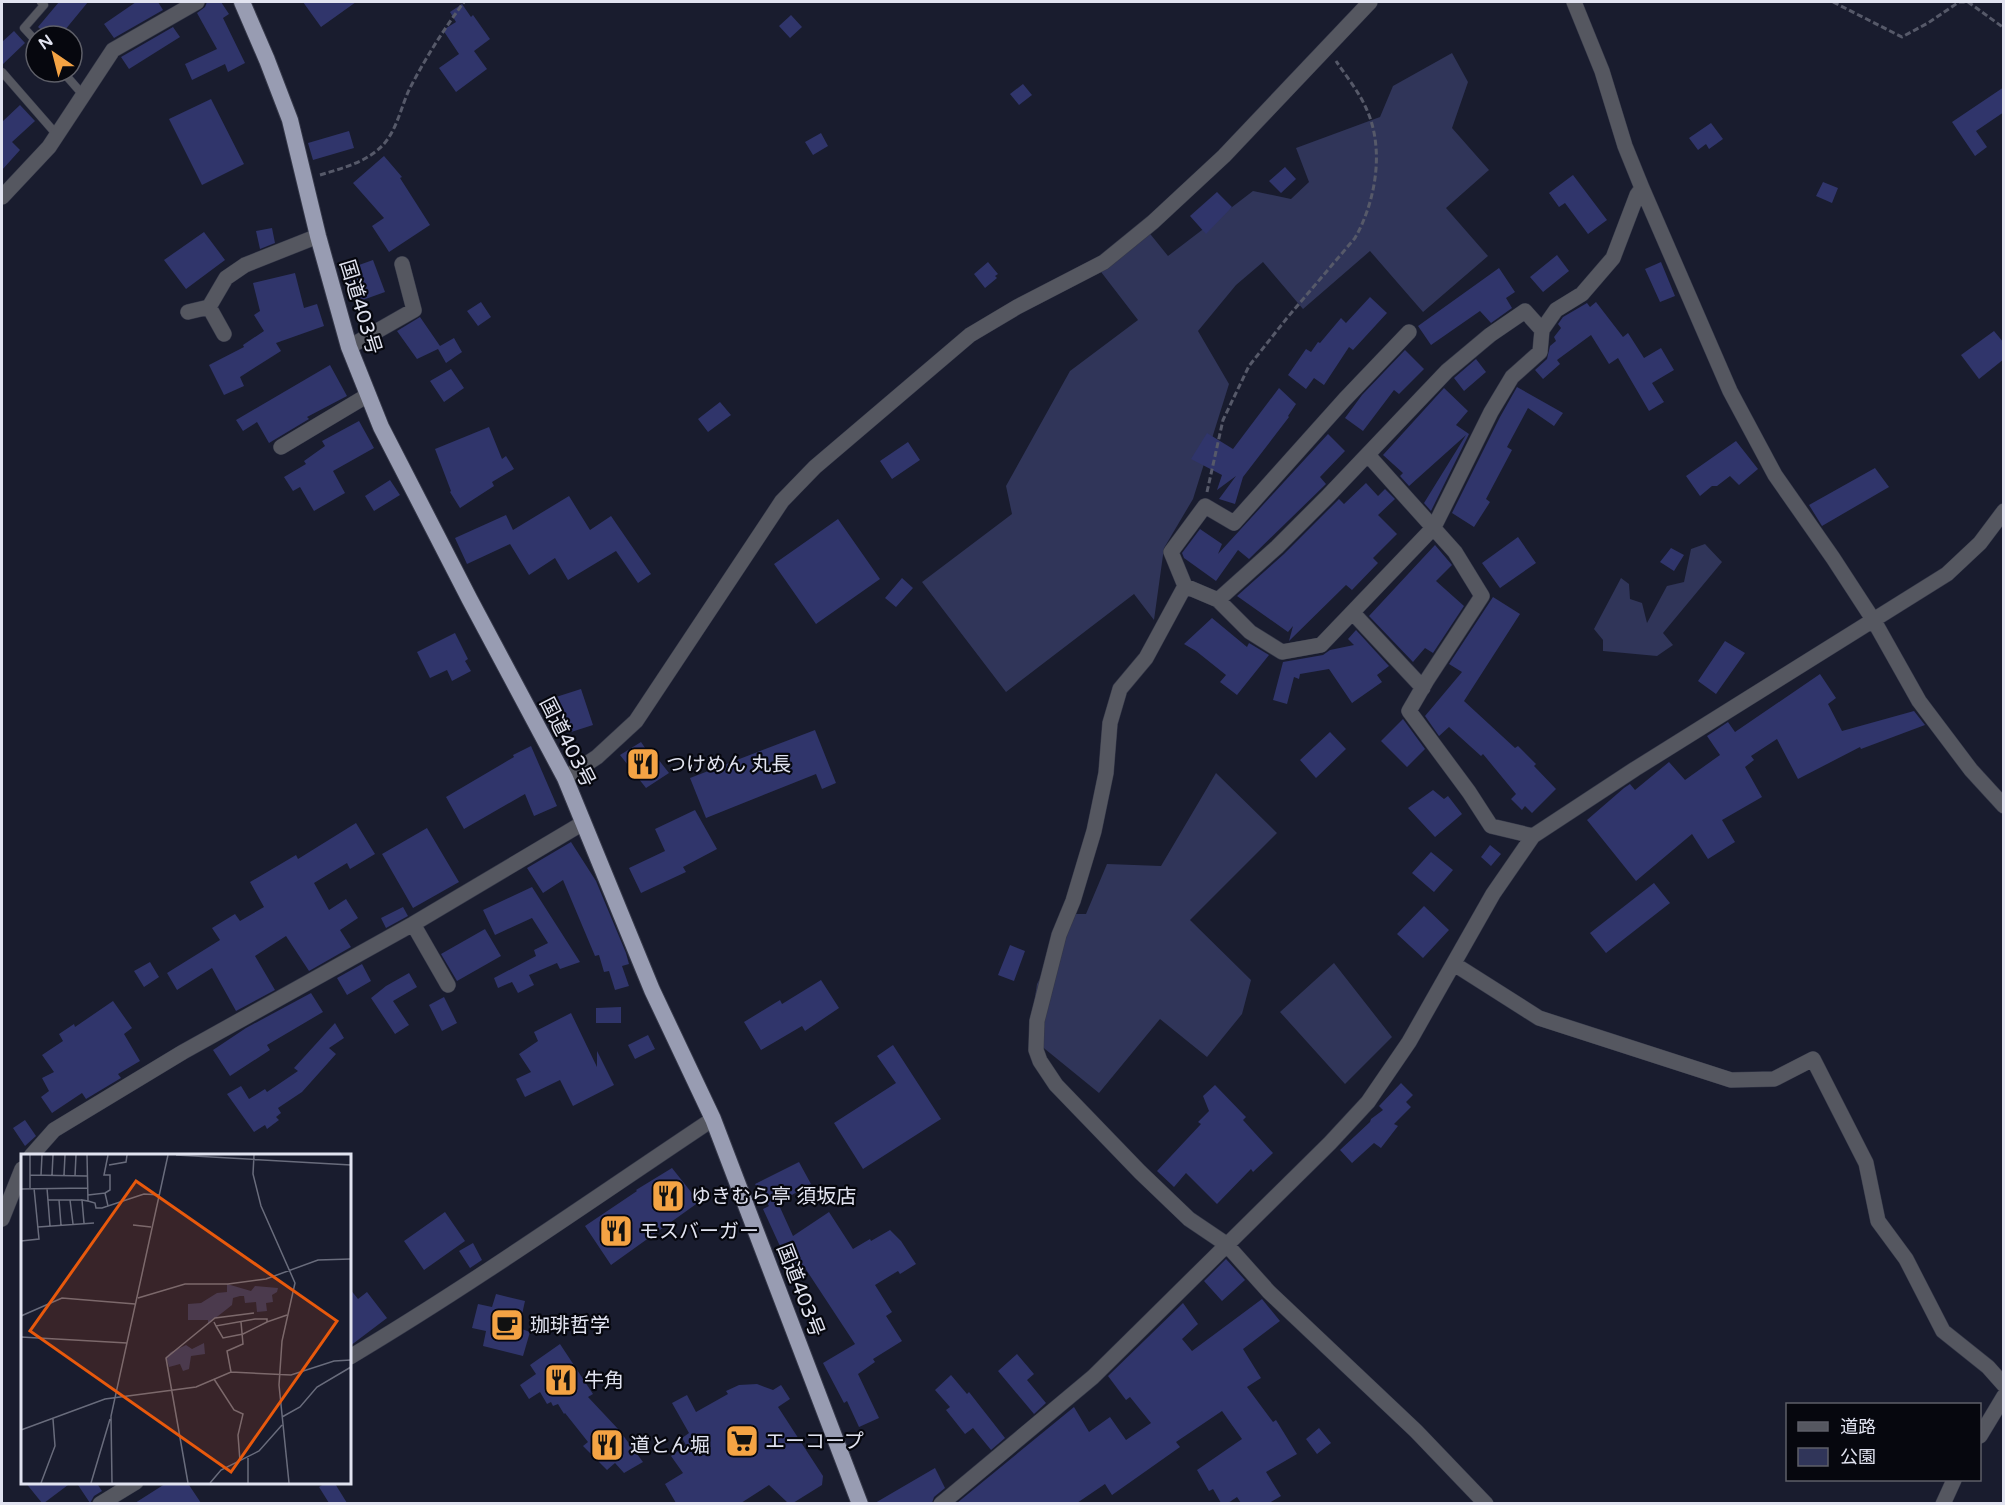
<svg xmlns="http://www.w3.org/2000/svg" width="2005" height="1505" viewBox="0 0 2005 1505" font-family="'Varela Round','Noto Sans JP',sans-serif">
<rect width="100%" height="100%" fill="#191c2e"/>
<path fill="#303559" d="M1452,53L1468,82L1452,128L1489,170L1446,208L1488,256L1423,312L1370,251L1303,309L1263,262L1236,285L1198,331L1229,384L1193,499L1164,548L1154,620L1134,594L1006,692L922,582L1012,514L1006,486L1070,371L1138,320L1098,268L1147,230L1168,256L1253,191L1291,199L1309,182L1296,148L1380,117L1393,86Z
M1705,544L1722,562L1663,633L1673,645L1657,656L1603,651V640L1594,629L1621,578L1629,584L1630,599L1642,603L1647,623L1667,586L1684,582L1691,549Z
M1216,773L1277,833L1190,920L1251,980L1242,1014L1207,1057L1160,1019L1099,1093L1029,1036L1037,984L1074,914H1086L1107,864L1161,866Z
M1334,963L1392,1037L1345,1084L1280,1012Z"/>
<path fill="#30356b" d="M59,2H88L60,36H48L38,27Z
M136,2H158L163,10L114,38L104,24Z
M207,2H221L229,14L223,18L245,63L228,72L225,64L192,80L185,64L217,49L197,13L205,7Z
M303,2H356L321,27Z
M462,4L471,17L473,15L490,39L474,51L487,69L456,92L439,68L459,54L443,30L456,22L450,12Z
M791,15L802,27L790,38L779,26Z
M173,27L180,37L129,69L121,57Z
M14,31L25,43L2,65V42Z
M1023,84L1032,95L1019,105L1010,94Z
M2004,87V112L1976,131L1987,147L1975,156L1952,122Z
M211,99L244,164L202,185L169,119Z
M20,105L35,121L12,142L20,150L2,170V122Z
M1711,123L1723,139L1709,149L1706,144L1698,150L1689,138Z
M349,131L354,148L313,160L308,143Z
M821,133L828,146L813,155L805,142Z
M384,156L402,177L400,178L430,225L389,252L372,226L384,218L353,183Z
M1285,167L1296,179L1281,193L1269,181Z
M1573,175L1607,220L1588,234L1565,203L1559,207L1549,193Z
M1823,182L1838,188L1832,203L1816,196Z
M1217,192L1232,207L1206,234L1190,216Z
M272,228L275,243L260,249L256,231Z
M204,232L225,260L186,289L164,260Z
M1557,255L1569,271L1543,292L1530,277Z
M373,260L385,292L357,302L345,270Z
M988,262L998,274L995,276L997,278L985,288L974,274Z
M1661,262L1675,296L1660,302L1645,269Z
M1499,268L1515,292L1506,298L1512,308L1491,323L1480,311L1431,345L1418,326Z
M295,273L304,308L317,304L324,326L276,343L281,351L240,377L244,386L224,395L209,365L244,347L243,345L264,331L254,315L260,311L253,283Z
M1370,297L1387,313L1353,350L1349,347L1324,385L1314,378L1306,389L1288,375L1306,349L1311,352L1318,342L1320,343L1341,318L1346,323Z
M481,302L491,317L478,326L467,311Z
M1596,302L1623,337L1628,333L1644,358L1661,348L1674,370L1652,383L1664,402L1649,411L1618,358L1609,364L1591,335L1557,360L1560,364L1543,379L1535,370L1547,359L1550,346L1556,341L1554,337L1561,328L1558,324L1563,317L1587,303L1590,307Z
M420,317L440,346L454,338L462,352L446,363L438,349L417,359L397,331Z
M1994,331L2004,343V359L1979,379L1961,355Z
M1405,350L1424,369L1399,394L1394,390L1363,431L1345,418L1362,395Z
M1476,359L1486,372L1464,391L1454,378Z
M330,365L347,396L307,417L309,419L269,443L257,422L243,431L236,420Z
M451,369L464,388L444,402L430,381Z
M1517,387L1563,413L1554,426L1528,408L1507,447L1512,450L1486,499L1490,502L1474,527L1452,513L1500,417Z
M1279,388L1296,404L1288,416L1289,417L1243,477L1235,504L1219,499L1236,476L1217,490L1222,475L1191,459L1207,433L1233,449Z
M1444,388L1468,411L1456,425L1469,434L1431,511L1424,503L1466,435L1409,486L1400,476L1403,473L1383,455Z
M720,402L731,415L708,432L698,419Z
M359,421L374,448L333,471L345,493L314,511L300,487L293,491L284,477L306,464L304,461L325,446L322,441Z
M489,427L502,459L506,456L514,469L492,482L494,486L460,508L450,492L451,491L435,449Z
M1328,434L1345,451L1320,477L1326,484L1249,559L1238,550L1216,581L1184,558L1182,553L1200,529L1222,544L1218,554Z
M1736,441L1758,469L1739,485L1730,476L1717,486H1712L1700,496L1686,476Z
M908,442L920,460L892,479L880,461Z
M1875,468L1889,487L1822,526L1809,505Z
M390,480L400,495L374,511L365,496Z
M1366,483L1378,496L1385,489L1395,499L1378,515L1397,534L1373,558L1378,563L1352,590L1346,585L1289,641L1293,626L1288,632L1237,596L1284,554L1339,499L1344,504Z
M569,496L590,530L611,516L651,574L638,583L616,551L568,580L555,558L529,575L510,544L467,564L455,538L506,515L513,530Z
M838,519L880,579L816,624L774,564Z
M1518,537L1536,563L1500,588L1482,563Z
M1435,545L1452,565L1436,581L1464,606L1433,653L1425,648L1413,662L1369,616Z
M1671,548L1684,555L1674,571L1660,562Z
M902,578L913,588L896,607L885,598Z
M1493,597L1520,614L1464,701L1515,748L1518,746L1536,764L1534,766L1556,789L1532,813L1525,806L1522,810L1511,799L1516,794L1483,754L1481,756L1449,727L1439,736L1425,716L1462,672L1449,664Z
M1212,618L1247,647L1249,643L1269,655L1237,695L1220,682L1226,675L1196,651L1184,644Z
M1356,630L1389,666L1377,675L1382,682L1352,703L1329,669L1300,674L1299,679L1294,677L1287,704L1273,700L1283,662L1323,655L1330,650L1354,645L1348,639Z
M455,633L468,659L465,661L471,671L452,681L447,670L430,678L417,652Z
M1725,641L1745,653L1716,694L1698,681Z
M1820,674L1836,698L1828,704L1842,731L1914,711L1925,725L1861,749L1860,747L1798,779L1777,739L1751,756L1754,760L1745,767L1762,797L1722,820L1735,842L1708,859L1692,834L1636,881L1587,820L1624,788L1630,784L1635,790L1669,762L1685,780L1720,755L1707,736L1728,722L1735,732Z
M581,689L593,725L568,733L556,697Z
M1403,719L1425,749L1407,767L1381,741Z
M815,730L836,783L822,789L816,774L706,818L690,778Z
M1330,732L1346,749L1316,778L1300,760Z
M641,742L654,761L658,759L669,773L646,788L620,755Z
M531,746L557,806L534,816L525,794L464,829L446,797L514,757L513,755Z
M1433,790L1444,799L1448,796L1462,814L1435,837L1408,808Z
M695,810L717,849L683,867L686,872L641,893L629,868L665,851L655,829Z
M356,823L375,854L350,869L347,863L314,883L329,910L346,899L358,918L340,930L351,947L309,971L286,936L255,956L275,990L236,1011L212,968L177,990L167,973L220,940L212,928L235,914L240,921L264,907L250,882L296,855L298,859Z
M427,828L459,882L413,908L382,854Z
M571,842L596,881L626,953L629,964L622,966L629,986L615,990L609,971L604,972L599,955L595,956L563,880L543,893L527,868Z
M1490,845L1501,854L1491,866L1481,857Z
M1431,852L1453,870L1434,892L1412,873Z
M1654,883L1670,903L1606,953L1590,933Z
M532,887L580,962L560,969L557,963L529,975L534,985L518,993L512,982L498,988L494,978L536,956L534,950L548,943L532,918L495,935L483,910Z
M1424,906L1449,930L1423,958L1397,934Z
M403,907L408,916L386,928L381,918Z
M485,929L501,956L457,981L441,954Z
M1010,945L1025,951L1014,981L998,975Z
M150,962L159,977L144,987L134,971Z
M362,964L371,981L347,995L337,978Z
M409,973L417,987L393,1001L409,1025L395,1034L371,998L386,986Z
M821,980L839,1008L805,1031L802,1026L761,1050L744,1022L780,1000L782,1004Z
M311,993L323,1012L267,1045L270,1050L230,1076L213,1050L246,1028Z
M444,997L457,1023L442,1031L429,1005Z
M113,1001L132,1028L124,1034L140,1061L118,1074L121,1078L86,1099L82,1093L52,1113L41,1097L49,1091L42,1078L54,1072L42,1055L63,1041L59,1034L74,1024L75,1027Z
M621,1007V1023H596V1008Z
M571,1013L597,1067V1051L614,1085L573,1106L560,1080L525,1097L516,1079L531,1072L519,1054L538,1041L534,1032Z
M335,1023L344,1038L329,1048L336,1054L302,1092L278,1108L281,1113L276,1117L279,1120L267,1129L265,1125L254,1132L227,1094L241,1086L249,1099L265,1089L267,1092L298,1071L294,1068Z
M648,1035L655,1049L635,1059L628,1045Z
M893,1045L941,1119L863,1169L834,1123L896,1083L877,1056Z
M1401,1083L1413,1095L1406,1102L1411,1107L1394,1124L1398,1126L1381,1148L1374,1143L1352,1163L1340,1150L1370,1122L1371,1119L1383,1110L1379,1106Z
M1215,1085L1246,1117L1243,1120L1273,1153L1253,1172L1251,1169L1217,1204L1186,1173L1174,1187L1157,1171L1201,1124L1198,1122L1209,1111L1203,1096Z
M25,1120L36,1136L25,1146L13,1128Z
M799,1162L811,1184L778,1203L793,1236L829,1212L853,1249L870,1239L871,1241L890,1230L901,1241L916,1264L900,1274L898,1271L875,1285L892,1312L886,1316L902,1341L873,1359L875,1362L858,1374L879,1418L859,1427L847,1401L844,1403L823,1363L855,1344L805,1268L798,1273L779,1244L763,1209L769,1206L755,1184Z
M672,1168L699,1202L611,1265L585,1226L637,1191L636,1190Z
M445,1212L465,1241L424,1270L404,1241Z
M473,1243L482,1260L470,1268L459,1251Z
M1226,1259L1245,1280L1222,1301L1204,1281Z
M350,1289L358,1299L367,1292L387,1318L350,1346Z
M496,1294L525,1301L519,1328L530,1332L523,1356L483,1346L486,1331L472,1328L478,1304L492,1307Z
M1262,1299L1280,1321L1243,1349L1261,1378L1247,1387L1273,1422L1276,1420L1297,1454L1266,1472L1281,1496L1269,1503H1241L1237,1497L1228,1503H1221L1213,1489L1209,1491L1197,1470L1242,1439L1222,1411L1176,1442L1180,1447L1112,1495L1105,1484L1077,1503H957L1074,1407L1089,1432L1110,1417L1126,1440L1151,1423L1130,1397L1126,1400L1108,1376L1183,1303L1198,1324L1182,1339L1192,1351Z
M560,1344L593,1394L588,1397L619,1430L643,1462L624,1473L615,1463L607,1470L583,1446L588,1442L565,1413L564,1414L558,1404L553,1406L551,1402L547,1404L540,1392L529,1399L520,1385L536,1374L530,1365Z
M1017,1354L1034,1374L1027,1380L1046,1403L1034,1414L998,1371Z
M951,1375L967,1394L969,1392L1005,1438L991,1450L973,1428L965,1434L946,1410L950,1407L935,1390Z
M757,1384L773,1390L781,1385L790,1399L778,1407L823,1476L822,1485L793,1503H788L769,1485L741,1503H676L665,1484L683,1473L671,1456L686,1445L682,1438L689,1433L672,1403L687,1395L696,1412L728,1394L726,1391L739,1385Z
M1319,1428L1331,1443L1317,1454L1306,1439Z
M935,1468L945,1488L934,1497L932,1503H875Z
M25,1482H72L44,1503H42Z
M76,1482H96L102,1491L94,1496L90,1503Z
M168,1482H187L201,1503H135Z
M327,1482H334L347,1503H329L319,1487Z"/>
<g fill="none" stroke-linecap="round" stroke-linejoin="round">
<defs>
<path id="service" d="M36,41L24,28L44,5L41,2
M2,72L57,135
M63,72L84,96"/>
<path id="minor" d="M1574,2L1602,71L1625,146L1642,188L1730,391L1775,475L1833,558L1874,621L1919,701L1971,770L2004,806
M2,197L49,147L113,50L197,2
M209,307L224,334
M188,312L209,307L226,278L245,265L318,236
M1409,332L1345,399L1234,523L1205,506L1171,552L1185,586L1218,600L1277,547L1328,496L1447,371L1490,335L1525,311L1542,330L1556,310L1582,294L1613,258L1637,195L1642,188
M349,347L414,310L402,264
M281,447L368,395
M1368,455L1455,552L1482,596L1427,680L1409,711L1469,792L1491,826L1533,836
M1185,586L1146,658L1120,689L1110,723L1106,773L1094,831L1073,901L1059,935L1037,1021L1036,1050L1040,1061L1056,1085L1140,1172L1189,1219L1226,1244L1269,1292L1416,1431L1486,1504
M1218,600L1250,632L1282,652L1321,645L1434,527L1491,412L1512,377L1540,352L1542,330
M1353,613L1423,688
M565,778L597,757L636,721L782,501L815,467L970,335L1017,307L1104,262L1153,222L1224,156L1370,2
M413,924L448,985
M1454,964L1539,1018L1731,1080L1774,1079L1813,1059L1866,1163L1878,1221L1906,1259L1943,1331L1988,1367L2004,1385
M31,1156L54,1130L183,1052L413,924L583,823
M2,1219L22,1169
M350,1357C474,1283 593,1199 713,1119
M1980,1436L2004,1396
M100,1504L136,1482
M941,1504L1093,1377L1330,1143L1368,1102L1409,1042L1493,894L1533,836L1635,769L1947,574L1980,543L2004,511
M1943,1504L1954,1480"/>
<path id="trunk" d="M242,2L267,60L290,120L318,236L349,347L381,427L470,600L565,778L652,990L713,1119L860,1504"/>
</defs>
<use href="#service" stroke="#353849" stroke-width="9"/>
<use href="#minor" stroke="#353849" stroke-width="16"/>
<use href="#trunk" stroke="#353849" stroke-width="18"/>
<path stroke="#565969" stroke-width="3" stroke-dasharray="6 3" stroke-linecap="butt" d="M1833,2L1902,37L1928,23L1959,2H1968L2004,28
M320,175C342,168 365,163 382,146C397,131 401,106 410,88C426,57 444,29 464,2
M1207,492L1223,420L1249,366L1287,318L1355,238C1376,201 1385,148 1366,108C1359,92 1346,76 1336,61"/>
<use href="#service" stroke="#555760" stroke-width="8"/>
<use href="#minor" stroke="#555760" stroke-width="15"/>
<use href="#trunk" stroke="#989cb2" stroke-width="16"/>
</g>
<defs>
<symbol id="restaurant-square" viewBox="-11 -11 22 22"><rect x="-9" y="-9" width="18" height="18" rx="4" fill="#f4a344" stroke="#06070e"/><path d="M-5-6h1v4h1v-4h1v4h1v-4h1v5L-1.5 .5V6h-2V.5L-5-1ZM5-6V6H3V1.5H1.5Q1.5-4 5-6Z" fill="#111"/></symbol>
<symbol id="cafe-square" viewBox="-11 -11 22 22"><rect x="-9" y="-9" width="18" height="18" rx="4" fill="#f4a344" stroke="#06070e"/><path d="M-5.5-4.5H6V0H3Q3 3.5 0 3.5H-2.5Q-5.5 3.5-5.5 0ZM3-3.2v2h1.7v-2ZM-6 4.5H4V6H-6Z" fill="#111"/></symbol>
<symbol id="supermarket-square" viewBox="-11 -11 22 22"><rect x="-9" y="-9" width="18" height="18" rx="4" fill="#f4a344" stroke="#06070e"/><path d="M-6-5.5h2.5l.6 2H6L4.5 2H-2.5L-4.4-4H-6ZM-1.5 3.2a1.3 1.3 0 1 0 .1 0ZM3 3.2a1.3 1.3 0 1 0 .1 0Z" fill="#111"/></symbol>
</defs>
<g fill-rule="evenodd">
<use href="#restaurant-square" x="624" y="745" width="38" height="38"/>
<use href="#restaurant-square" x="649" y="1177" width="38" height="38"/>
<use href="#restaurant-square" x="597" y="1212" width="38" height="38"/>
<use href="#cafe-square" x="488" y="1306" width="38" height="38"/>
<use href="#restaurant-square" x="542" y="1361" width="38" height="38"/>
<use href="#supermarket-square" x="723" y="1422" width="38" height="38"/>
<use href="#restaurant-square" x="588" y="1426" width="38" height="38"/>
</g>
<g text-anchor="middle" stroke-width="4.5" stroke-linejoin="round" paint-order="stroke">
<g font-size="20" fill="#e1e3f0" stroke="#06070e">
<text transform="translate(361 307) rotate(73)" y="7">国道403号</text>
<text transform="translate(568 742) rotate(63)" y="7">国道403号</text>
<text transform="translate(801 1290) rotate(69)" y="7">国道403号</text>
</g>
<g font-size="20" fill="#e1e3f0" stroke="#06070e" text-anchor="start">
<text x="666" y="771">つけめん 丸長</text>
<text x="691" y="1203">ゆきむら亭 須坂店</text>
<text x="639" y="1238">モスバーガー</text>
<text x="530" y="1332">珈琲哲学</text>
<text x="584" y="1387">牛角</text>
<text x="765" y="1448">エーコープ</text>
<text x="630" y="1452">道とん堀</text>
</g>
</g>
<g transform="translate(21 1154)">
<rect width="330" height="330" fill="#191c2e"/>
<path d="M206,130L230,137L234,132L257,134L256,138L251,141L252,148L245,149L246,157L236,158L235,148L224,149L223,142H219L212,144L211,151L187,170V166H167V150L180,149L196,139L206,138ZM183,189L184,200L170,202L168,215L162,217L159,210L148,213L145,203L150,198L165,191L171,195Z" fill="#303559"/>
<path fill="none" stroke="#696c7c" stroke-width="1.5" d="M155,1L330,11M233,1L232,20L240,52L274,129L261,187L258,231L268,329M88,11L105,8L106,1M9,21L66,22M20,21L21,1M31,21L32,1M43,21L44,1M54,22L55,1M9,34V1M26,34L29,72M0,35L66,34M84,39L89,36V21H83L87,1M67,41L84,39L87,52M27,46H61M38,46L40,71M49,46L52,70M67,47L74,49L75,54H81L123,40L139,41M63,69L61,46L67,47L66,1M112,71L130,73M17,73L73,69M0,87L18,85L13,34M117,144L164,130H207L245,125L297,106L330,105M0,162L41,144L114,150M193,168L195,172L234,165H246V168L266,161M195,172L202,184L222,180L246,168M0,183L106,189M210,218L206,197L222,190L220,168M193,225L213,256L222,260L217,281L219,307M261,263L279,253L296,233L330,213M0,276L84,245L175,233L210,218L270,221L313,207L330,206M20,329L34,292L32,265M70,329L89,265M91,329L90,262L147,1M167,329L145,204L194,164L233,159M189,329L200,316L238,297L261,271M227,329V304"/>
<path fill="#e8590c" fill-opacity="0.15" stroke="#e8590c" stroke-width="3" d="M115,27L316,167L210,318L9,177Z"/>
<rect width="330" height="330" fill="none" stroke="#e1e3f0" stroke-width="3"/>
</g>
<rect width="2005" height="1505" fill="none" stroke="#e1e3f0" stroke-width="6"/>
<rect x="1786" y="1403" width="195" height="78" fill="#06070e" stroke="#5e5f68" stroke-width="1.5"/>
<rect x="1798" y="1422" width="30" height="9" fill="#555760" stroke="#5e5f68" stroke-width="1.5"/>
<text x="1840" y="1433" font-size="18" fill="#e1e3f0">道路</text>
<rect x="1798" y="1448" width="30" height="18" fill="#303559" stroke="#5e5f68" stroke-width="1.5"/>
<text x="1840" y="1463" font-size="18" fill="#e1e3f0">公園</text>
<g transform="translate(54 54) rotate(325)"><circle r="28" fill="#06070e" stroke="#5e5f68" stroke-width="1.5"/>
<path d="M0-4.5L10 22L0 15L-10 22Z" fill="#f4a344"/>
<text y="-9" font-size="16" font-weight="bold" text-anchor="middle" fill="#e1e3f0">N</text>
</g>
</svg>
